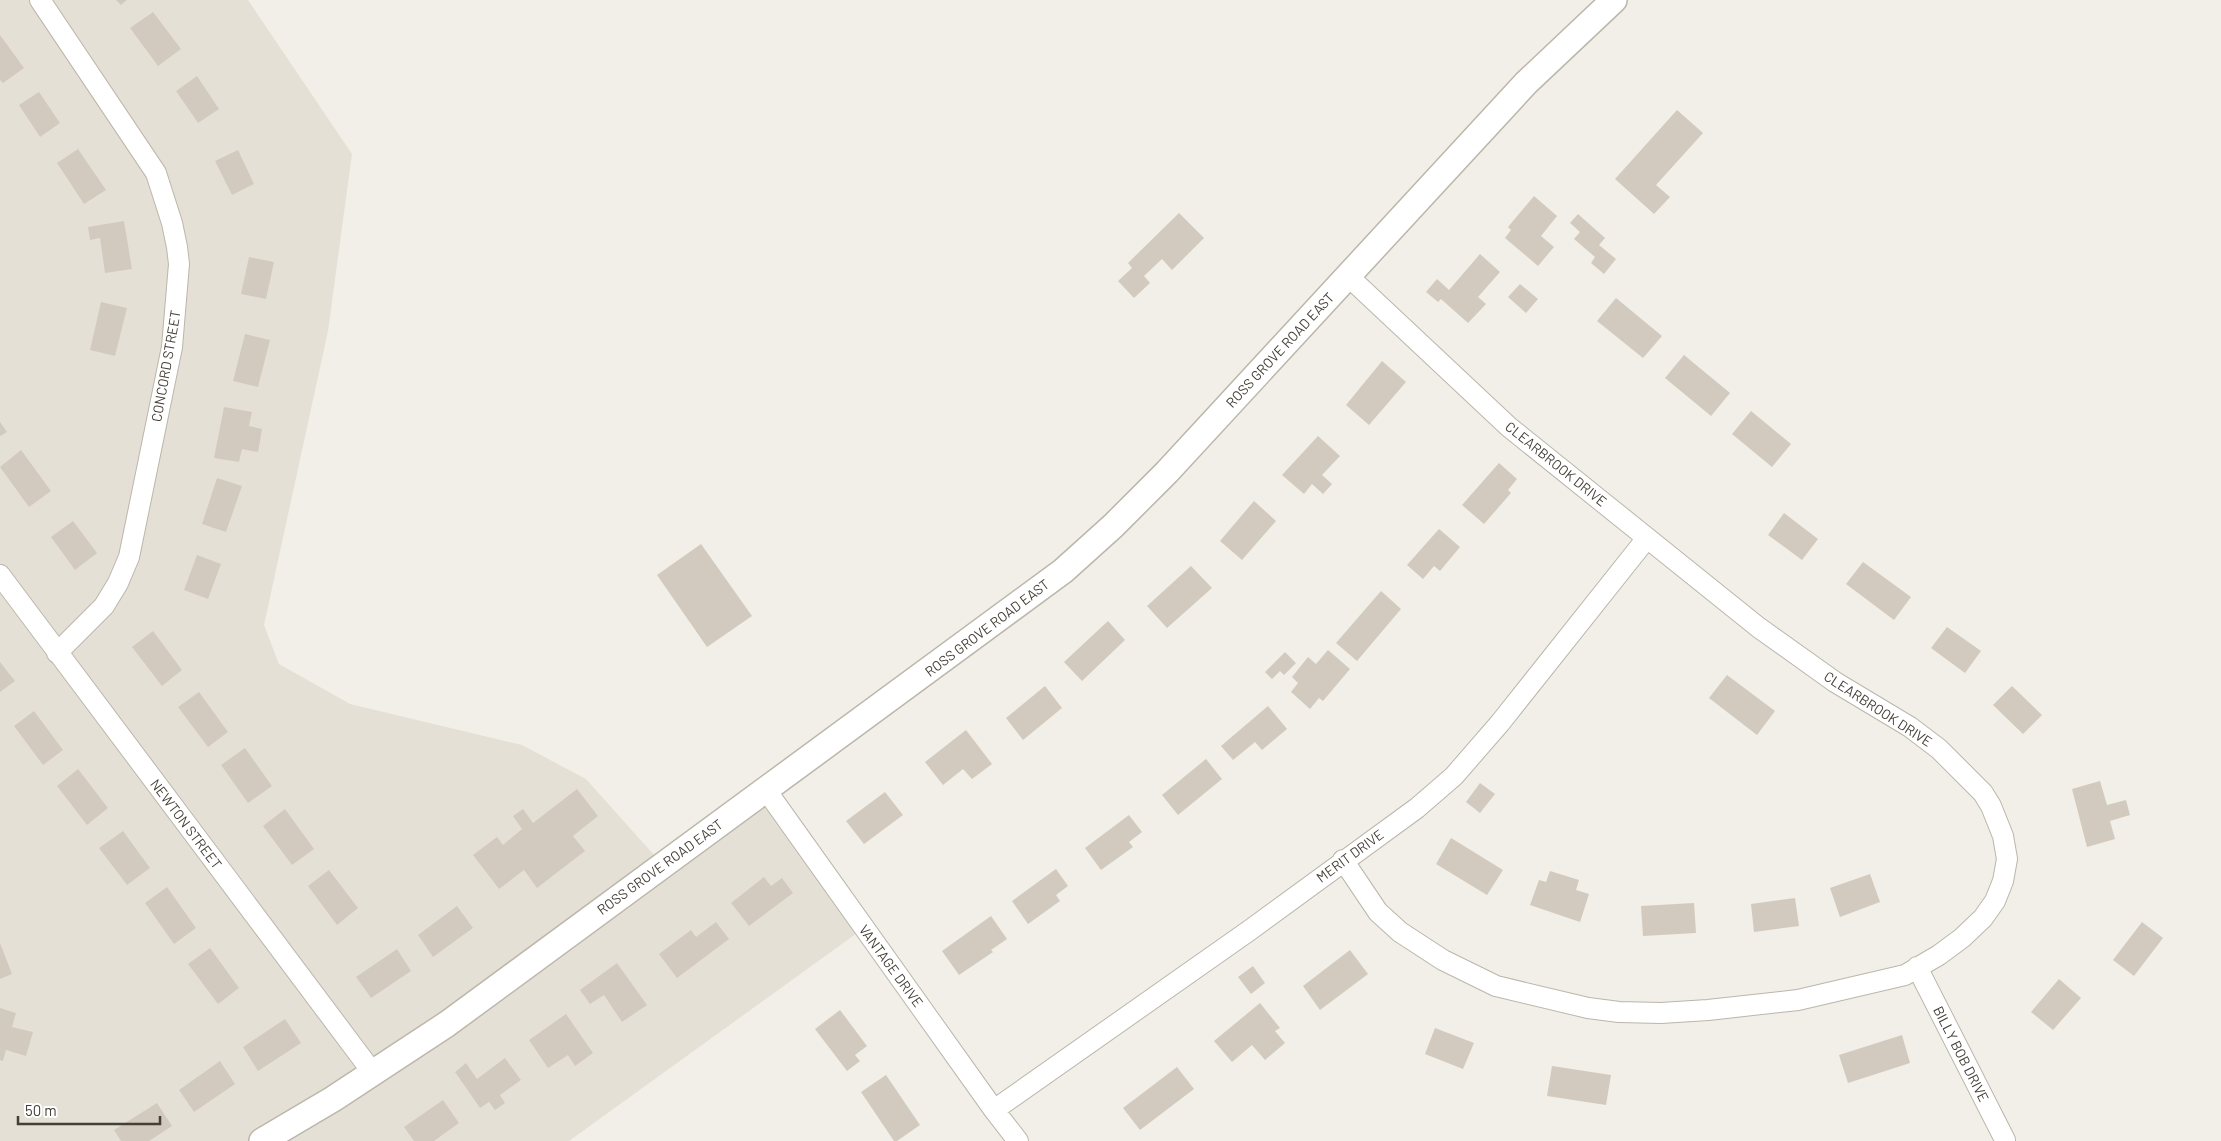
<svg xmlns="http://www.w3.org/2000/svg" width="2221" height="1141" viewBox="0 0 2221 1141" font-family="Barlow,sans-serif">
<rect width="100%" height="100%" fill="#f1efe7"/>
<path fill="#e5e0d6" d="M0,0H248L352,154L328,331L264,625L279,664L350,704L522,745L586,779L663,865L766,790L864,928L569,1141H0Z"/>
<path fill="#d2cabe" d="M116,0H127L121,5Z
M153,12L181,49L158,66L130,28Z
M0,35L24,68L3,83L0,80Z
M197,76L219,109L198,123L176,91Z
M39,92L60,123L40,137L19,105Z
M1677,110L1703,133L1656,185L1670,197L1654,214L1615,179Z
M78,149L106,190L84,204L57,163Z
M238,150L254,184L232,195L215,161Z
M1534,196L1557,216L1541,236L1554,247L1538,266L1505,238L1511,230L1508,227Z
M1179,213L1204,238L1172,270L1162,259L1144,276L1150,283L1134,298L1118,281L1132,268L1128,263Z
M1578,214L1605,238L1599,245L1616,259L1604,274L1591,263L1595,257L1574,239L1580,232L1570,223Z
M124,221L132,269L105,273L100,238L90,240L88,227Z
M1480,254L1500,272L1478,297L1486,304L1468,323L1441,299L1438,302L1426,292L1437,279L1449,290Z
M249,257L274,262L266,299L241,294Z
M1520,284L1538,299L1526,313L1508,297Z
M1616,298L1662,336L1643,358L1597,321Z
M101,302L127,308L115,356L90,350Z
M245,334L270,340L258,387L233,381Z
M1684,355L1730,393L1711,416L1665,378Z
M1382,361L1406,382L1369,425L1346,405Z
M224,407L252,412L249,426L262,429L258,452L242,449L239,462L214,458Z
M1751,411L1791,444L1772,467L1732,434Z
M0,422L7,432L0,436Z
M1318,436L1340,456L1322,475L1332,484L1323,494L1312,484L1304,494L1282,475Z
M21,450L51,491L29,507L0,467Z
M1499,463L1517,479L1508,490L1511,493L1484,524L1462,505Z
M217,478L242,486L226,532L202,524Z
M1254,501L1276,521L1242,560L1220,541Z
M1784,513L1818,539L1802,560L1768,535Z
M73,521L97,553L75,570L51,537Z
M1439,529L1460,547L1440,571L1434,566L1423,579L1407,565Z
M701,544L752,616L707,647L657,575Z
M197,555L221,564L208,599L184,590Z
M1863,562L1911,597L1894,620L1846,584Z
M1191,566L1212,588L1167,628L1147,606Z
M1381,591L1401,609L1357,661L1336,643Z
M1108,621L1125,640L1082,681L1064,662Z
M1947,627L1981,651L1965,673L1931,648Z
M153,631L182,670L162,686L132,647Z
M1328,650L1350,669L1323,701L1319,698L1310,709L1291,692L1298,683L1292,677L1308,657L1316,664Z
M1285,652L1296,663L1284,675L1280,671L1272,679L1265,672Z
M0,662L15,681L0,692Z
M1727,675L1775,711L1757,735L1709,698Z
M1045,686L1062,708L1023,740L1006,718Z
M2012,686L2042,715L2023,734L1993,705Z
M199,692L228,732L208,747L178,707Z
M1268,706L1287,729L1262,750L1255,742L1233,760L1221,746Z
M34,711L63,750L43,765L14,726Z
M966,730L992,764L972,779L963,769L943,785L925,762Z
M245,748L272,786L248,803L221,765Z
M1206,759L1222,779L1178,815L1162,795Z
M78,769L108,808L87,825L57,786Z
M2100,781L2107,805L2126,800L2130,815L2110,821L2115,839L2087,847L2072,789Z
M1480,783L1495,794L1480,813L1466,802Z
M577,789L598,816L573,836L585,851L537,888L524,870L499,889L473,855L497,837L503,845L522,829L513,816L523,809L533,823Z
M885,792L903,815L864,844L846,821Z
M285,809L314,849L292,865L263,826Z
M1129,815L1142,832L1129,842L1133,847L1101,870L1085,848Z
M123,831L150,868L127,885L99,848Z
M1451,838L1503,870L1487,895L1436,864Z
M1056,869L1068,886L1056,895L1060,901L1028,924L1012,901Z
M329,870L358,908L337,925L308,886Z
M1550,871L1579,880L1576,890L1589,894L1580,922L1530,905L1539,880L1546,882Z
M1870,874L1880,902L1840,917L1830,888Z
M764,877L771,886L782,878L793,893L749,926L731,903Z
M167,887L196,928L174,944L145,903Z
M1795,898L1799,926L1754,932L1751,904Z
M1694,903L1696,933L1643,936L1641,906Z
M457,906L473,928L433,957L418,935Z
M991,916L1007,939L991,950L993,952L959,975L942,951Z
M716,922L729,939L677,978L659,954L691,930L696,937Z
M2142,922L2163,938L2134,976L2113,960Z
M0,943L12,974L0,979Z
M210,948L239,988L218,1004L188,964Z
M397,949L411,971L371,998L356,977Z
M1350,950L1368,974L1320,1010L1303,986Z
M617,963L647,1005L622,1022L604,995L590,1004L580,990Z
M1253,966L1265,983L1251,994L1238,977Z
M2059,979L2081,998L2053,1030L2031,1012Z
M1260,1003L1280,1028L1275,1031L1285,1043L1265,1060L1252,1045L1232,1062L1214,1041Z
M0,1008L16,1013L12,1027L33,1032L26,1056L6,1050L3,1061L0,1060Z
M840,1010L867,1046L855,1055L860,1061L847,1071L815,1029Z
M566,1014L593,1053L575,1066L568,1055L548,1068L529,1040Z
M285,1019L301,1043L258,1071L243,1047Z
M1435,1028L1474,1043L1463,1069L1425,1054Z
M1902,1035L1910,1063L1848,1083L1839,1055Z
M505,1058L521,1080L500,1095L505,1103L495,1110L489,1102L480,1108L455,1072L466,1063L477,1079Z
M220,1061L235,1084L194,1112L179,1090Z
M1552,1066L1611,1075L1606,1105L1547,1096Z
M1177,1067L1194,1089L1140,1130L1123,1108Z
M886,1075L920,1125L897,1141H894L861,1092Z
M443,1100L459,1123L434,1141H414L404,1127Z
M157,1103L172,1126L149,1141H121L114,1130Z"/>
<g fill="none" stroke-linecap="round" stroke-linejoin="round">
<defs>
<path id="minor" d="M40,0L156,173L172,223L177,247L179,264L172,347L129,557L118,583L104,606L57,653
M0,575L373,1073
M766,790L994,1110L1018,1141
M1343,860L1378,912L1400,932L1443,960L1496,986L1588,1008L1619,1012L1661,1013L1708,1010L1798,1000L1905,975L1939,955L1962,938L1983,918L1995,901L2003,881L2007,859L2003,836L1991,806L1983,793L1939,749L1910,727L1835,682L1758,627L1509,427L1348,276
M1917,967L2005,1140
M994,1110L1250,930L1417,808L1454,776L1500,723L1647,538"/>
<path id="tertiary" d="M262,1141L333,1099L447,1024L1063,571L1113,526L1167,472L1526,83L1614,0"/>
</defs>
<use href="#minor" stroke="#bcb6ab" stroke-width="22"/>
<use href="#tertiary" stroke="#bcb6ab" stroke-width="28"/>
<use href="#minor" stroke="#fff" stroke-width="20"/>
<use href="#tertiary" stroke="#fff" stroke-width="25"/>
</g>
<g text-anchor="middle" stroke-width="4.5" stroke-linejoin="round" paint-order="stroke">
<g font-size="14" fill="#443f37" stroke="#fff">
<text transform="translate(1280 350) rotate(-47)" y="5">ROSS GROVE ROAD EAST</text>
<text transform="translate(166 366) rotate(-80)" y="5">CONCORD STREET</text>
<text transform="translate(1556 464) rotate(39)" y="5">CLEARBROOK DRIVE</text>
<text transform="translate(987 628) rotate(-37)" y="5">ROSS GROVE ROAD EAST</text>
<text transform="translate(1878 709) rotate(33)" y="5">CLEARBROOK DRIVE</text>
<text transform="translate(186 824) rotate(53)" y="5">NEWTON STREET</text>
<text transform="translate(1350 856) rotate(-36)" y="5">MERIT DRIVE</text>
<text transform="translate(660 867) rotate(-36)" y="5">ROSS GROVE ROAD EAST</text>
<text transform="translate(891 966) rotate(54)" y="5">VANTAGE DRIVE</text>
<text transform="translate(1961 1054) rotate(63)" y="5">BILLY BOB DRIVE</text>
</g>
</g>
<path d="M18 1116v8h142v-8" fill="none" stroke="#443f37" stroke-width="2.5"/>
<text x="25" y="1116" font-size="15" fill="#443f37" stroke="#ffffff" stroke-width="4" paint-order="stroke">50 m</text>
</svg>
